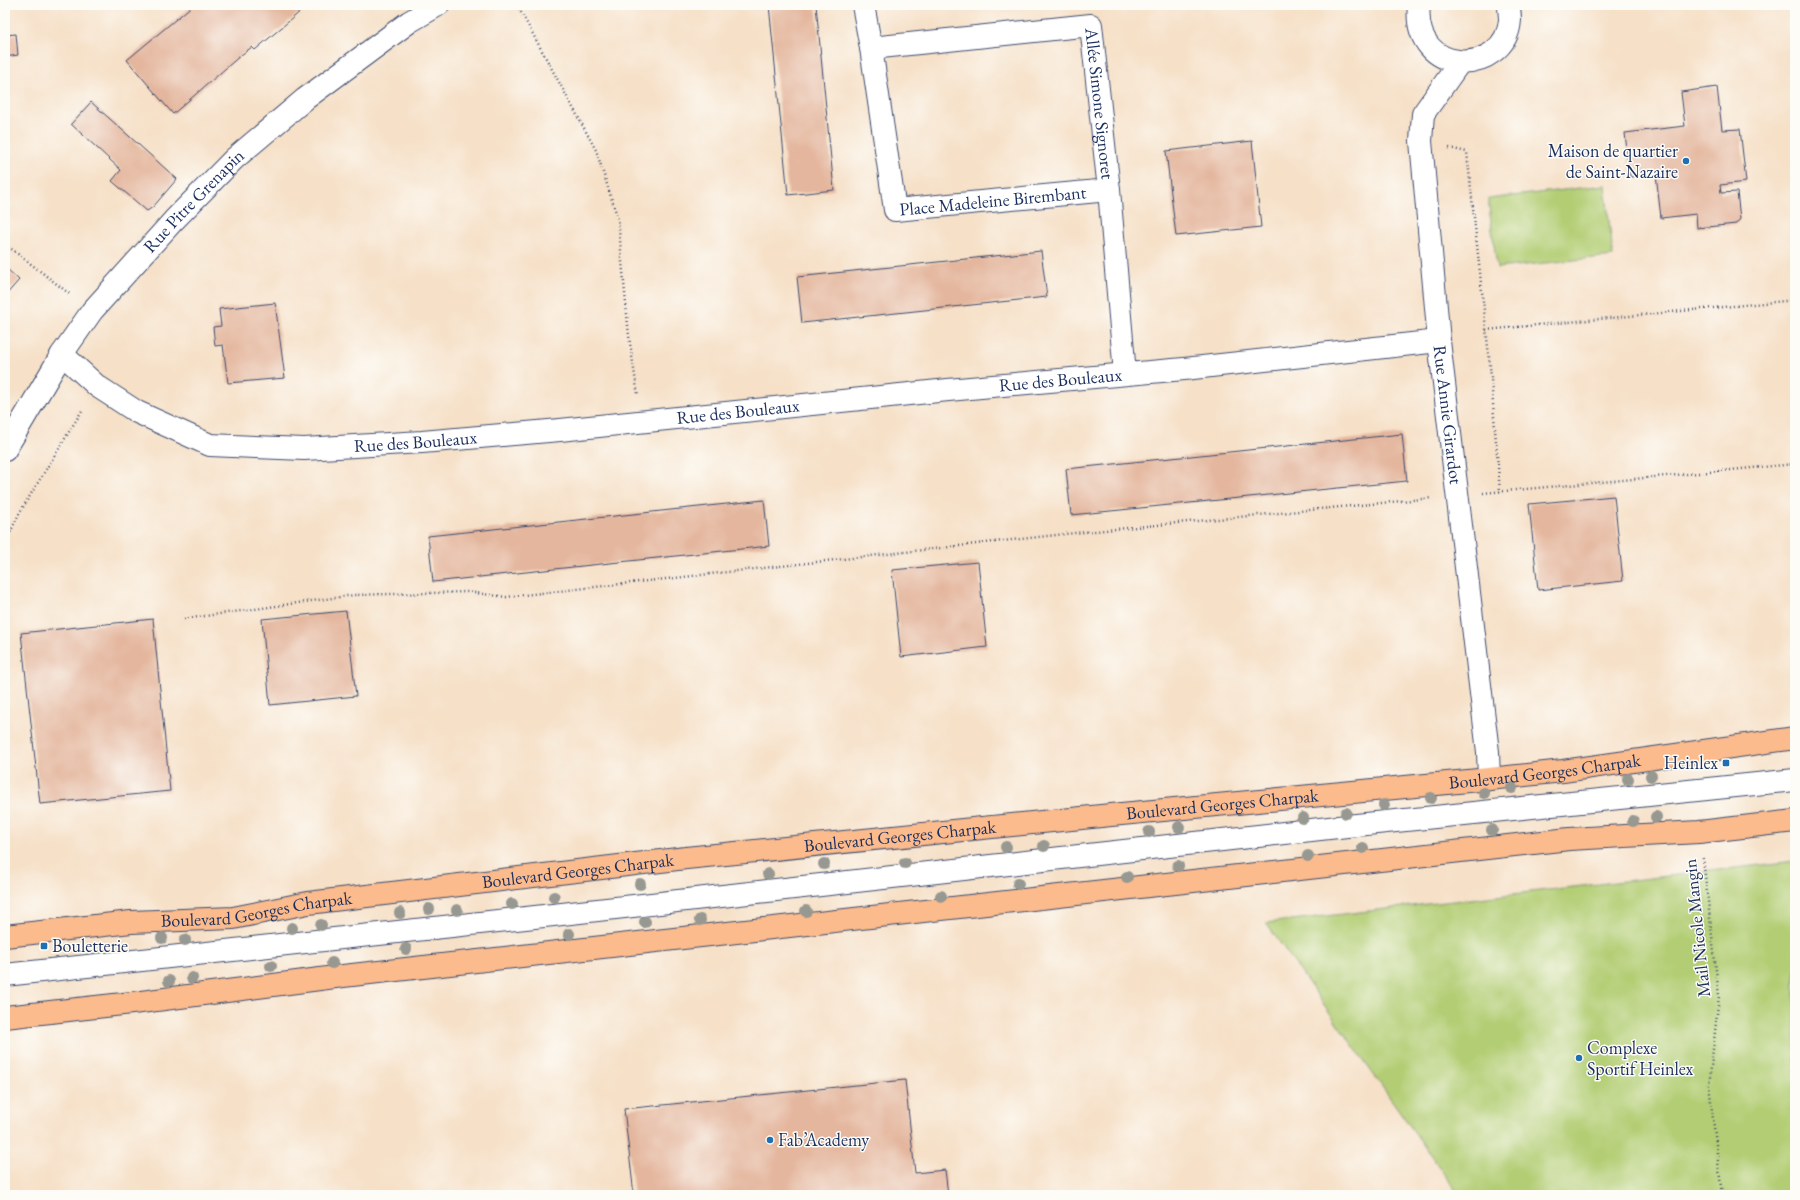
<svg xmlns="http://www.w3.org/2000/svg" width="1800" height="1200" viewBox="0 0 1800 1200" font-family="'EB Garamond',serif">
<rect width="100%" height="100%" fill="#fdfcf7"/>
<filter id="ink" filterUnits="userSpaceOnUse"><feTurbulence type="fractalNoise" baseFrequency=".025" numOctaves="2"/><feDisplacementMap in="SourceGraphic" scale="8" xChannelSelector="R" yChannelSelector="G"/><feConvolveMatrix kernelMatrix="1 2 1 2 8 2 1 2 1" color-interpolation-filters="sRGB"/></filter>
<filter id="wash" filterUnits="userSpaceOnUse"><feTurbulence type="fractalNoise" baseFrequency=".012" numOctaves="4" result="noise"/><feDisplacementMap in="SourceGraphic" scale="16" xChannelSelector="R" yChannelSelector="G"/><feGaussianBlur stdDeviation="0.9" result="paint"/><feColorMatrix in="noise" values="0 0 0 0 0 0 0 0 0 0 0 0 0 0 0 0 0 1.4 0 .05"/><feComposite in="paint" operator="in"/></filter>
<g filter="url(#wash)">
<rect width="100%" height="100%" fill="#f6e0c7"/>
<path fill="#b2cd73" stroke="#667e68" d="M1605,185L1613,256L1497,268L1488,199Z
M1795,861V1195H1459L1266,923Z"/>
<g id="blocks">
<path fill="#e4b69d" d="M193,5H308L255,50L252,47L241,55L173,114L127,60Z
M769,5H816L834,190L788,195Z
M16,34L18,55L5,57V35Z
M1717,87L1722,130L1740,129L1746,182L1720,185L1721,193L1737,192L1740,219L1736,224L1697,228L1696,214L1661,218L1656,174L1630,177L1625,133L1685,126L1681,92Z
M91,102L177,179L153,207L147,211L112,181L121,170L71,124Z
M1252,141L1261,227L1176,236L1166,151Z
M1041,251L1047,297L802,323L797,277Z
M5,267L19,280L5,296Z
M275,303L285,378L228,383L223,345L215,346L213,327L221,326L219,309Z
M1402,434L1407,481L1071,515L1066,469Z
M1614,496L1623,581L1538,590L1529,504Z
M764,500L769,546L433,582L428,536Z
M978,562L987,647L901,657L892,570Z
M346,611L356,696L270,705L262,619Z
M153,619L170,791L40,804L21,633Z
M905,1080L915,1173L945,1170L948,1195H634L624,1109Z"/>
</g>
</g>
<g filter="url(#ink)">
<use href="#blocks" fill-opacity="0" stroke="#3c4a6e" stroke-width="1"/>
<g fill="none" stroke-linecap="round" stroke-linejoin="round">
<defs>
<g id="minor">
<path id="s1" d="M863,5L871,48L1091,25L1109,190L1125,374"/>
<path d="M1419,5C1411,78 1506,77 1510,20C1510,15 1509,10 1509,5"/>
<path id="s2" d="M871,48L895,210L1109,190"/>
<path id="s3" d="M1460,62L1423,114L1421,141L1439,341L1488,752L1489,779"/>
<path id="s4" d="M62,354L97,386L137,412L210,445L304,449L422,442L560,430L948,390L1184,369L1439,341"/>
<path id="s5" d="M5,450L62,354L92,311L174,220L234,159L305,99L409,22L438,5"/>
<path d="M5,975L553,915L1347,826L1795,780"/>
</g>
<g id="major">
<path id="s6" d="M5,936L131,922L233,918L308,903L686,858L1111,815L1489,779L1563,771L1795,738"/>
<path d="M5,1017L141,1002L343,976L1569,839L1699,832L1795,821"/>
</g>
</defs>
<use href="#minor" stroke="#3c4a6e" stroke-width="24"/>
<use href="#major" stroke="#3c4a6e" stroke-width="24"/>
<path stroke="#3c4a6e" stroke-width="2.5" stroke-dasharray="1 3" stroke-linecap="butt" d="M517,5L596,150L618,219L629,336L638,396
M1449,148L1467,152L1490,366L1500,492
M5,244L71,295
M1486,330L1795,300
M1483,493L1795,464
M5,543L20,512L83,409
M184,619L354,595L468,592L506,597L1065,534L1432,498
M1703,858L1719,996L1709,1085L1722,1195"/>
<use href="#minor" stroke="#fff" stroke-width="22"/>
<use href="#major" stroke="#fbbb8c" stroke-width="22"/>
</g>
<g fill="#969891">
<circle cx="1651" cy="776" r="6"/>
<circle cx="1628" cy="779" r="6"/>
<circle cx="1512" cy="788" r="6"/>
<circle cx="1484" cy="793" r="6"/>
<circle cx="1431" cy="798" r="6"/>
<circle cx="1384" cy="805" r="6"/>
<circle cx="1346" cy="813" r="6"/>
<circle cx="1656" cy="817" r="6"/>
<circle cx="1303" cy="818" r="6"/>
<circle cx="1633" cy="821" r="6"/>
<circle cx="1179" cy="827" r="6"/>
<circle cx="1492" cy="830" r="6"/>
<circle cx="1149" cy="832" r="6"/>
<circle cx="1044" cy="846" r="6"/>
<circle cx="1006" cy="847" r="6"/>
<circle cx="1363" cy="848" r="6"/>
<circle cx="1308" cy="856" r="6"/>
<circle cx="905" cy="863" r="6"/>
<circle cx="824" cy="864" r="6"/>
<circle cx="1178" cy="866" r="6"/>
<circle cx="768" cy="874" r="6"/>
<circle cx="1127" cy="877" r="6"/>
<circle cx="640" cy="884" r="6"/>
<circle cx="1018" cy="884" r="6"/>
<circle cx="941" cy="896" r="6"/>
<circle cx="554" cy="897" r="6"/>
<circle cx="512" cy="904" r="6"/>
<circle cx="429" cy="909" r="6"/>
<circle cx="457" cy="910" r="6"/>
<circle cx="806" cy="911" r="6"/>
<circle cx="400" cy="913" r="6"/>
<circle cx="700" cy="920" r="6"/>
<circle cx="645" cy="922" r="6"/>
<circle cx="321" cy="925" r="6"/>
<circle cx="292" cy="928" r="6"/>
<circle cx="569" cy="934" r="6"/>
<circle cx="162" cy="938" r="6"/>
<circle cx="185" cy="940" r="6"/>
<circle cx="406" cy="949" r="6"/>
<circle cx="332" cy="963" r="6"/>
<circle cx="271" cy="966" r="6"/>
<circle cx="192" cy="978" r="6"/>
<circle cx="169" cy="981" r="6"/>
</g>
</g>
<g fill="#1f6fb2" stroke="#fdfcf7" stroke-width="1.5">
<circle cx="1686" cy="161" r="4"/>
<rect x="1722" y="759" width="8" height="8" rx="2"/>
<rect x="40" y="942" width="8" height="8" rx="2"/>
<circle cx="1579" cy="1058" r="4"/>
<circle cx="770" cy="1140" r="4"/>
</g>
<g text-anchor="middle" stroke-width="3" stroke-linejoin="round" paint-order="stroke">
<g font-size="18" fill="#1b2f5e" stroke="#fdfcf7">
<text dy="6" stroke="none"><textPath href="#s1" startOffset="344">Allée Simone Signoret</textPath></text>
<text dy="6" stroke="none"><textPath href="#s2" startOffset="262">Place Madeleine Birembant</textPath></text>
<text dy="6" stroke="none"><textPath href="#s5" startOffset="314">Rue Pitre Grenapin</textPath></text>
<text dy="6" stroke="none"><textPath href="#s4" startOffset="1029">Rue des Bouleaux</textPath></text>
<text dy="6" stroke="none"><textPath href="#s4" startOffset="705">Rue des Bouleaux</textPath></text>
<text dy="6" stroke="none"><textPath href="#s3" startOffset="366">Rue Annie Girardot</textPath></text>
<text dy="6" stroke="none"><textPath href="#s4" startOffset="381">Rue des Bouleaux</textPath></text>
<text dy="6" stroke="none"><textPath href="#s6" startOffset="1549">Boulevard Georges Charpak</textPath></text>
<text dy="6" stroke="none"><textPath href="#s6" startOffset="1225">Boulevard Georges Charpak</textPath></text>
<text dy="6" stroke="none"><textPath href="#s6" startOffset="901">Boulevard Georges Charpak</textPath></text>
<text dy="6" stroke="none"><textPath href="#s6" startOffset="577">Boulevard Georges Charpak</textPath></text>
<text dy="6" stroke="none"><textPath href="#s6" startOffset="253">Boulevard Georges Charpak</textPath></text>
<text transform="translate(1697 928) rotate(-96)" y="6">Mail Nicole Mangin</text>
</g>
<g font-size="18" fill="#1b2f5e" stroke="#fdfcf7" text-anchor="start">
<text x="1678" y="157" text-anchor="end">Maison de quartier<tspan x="1678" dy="21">de Saint-Nazaire</tspan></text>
<text x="1718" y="769" text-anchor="end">Heinlex</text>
<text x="52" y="952">Bouletterie</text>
<text x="1587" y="1054">Complexe<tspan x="1587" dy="21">Sportif Heinlex</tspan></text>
<text x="778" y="1146">Fab’Academy</text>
</g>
</g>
<rect width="1800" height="1200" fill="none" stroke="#fdfcf7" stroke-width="20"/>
</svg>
